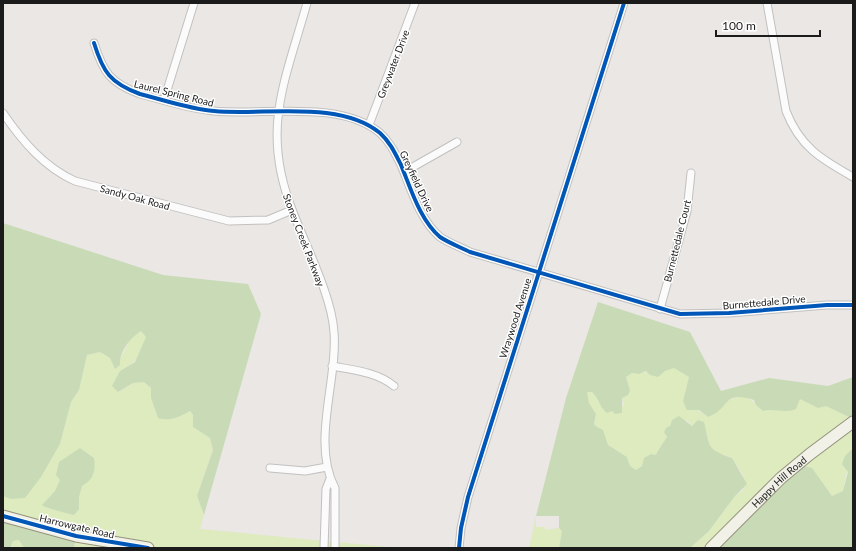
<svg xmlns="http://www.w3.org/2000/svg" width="856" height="551" viewBox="0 0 856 551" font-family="Lato,sans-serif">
<rect width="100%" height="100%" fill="#eae7e4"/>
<path fill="#ddebbf" d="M141,331L146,337C139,357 139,360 120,371L119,392L133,383L144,382L151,388V398L158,418C170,422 179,417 190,411L193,415V427L210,438L213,450L197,496L204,515L200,529L400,548H74L76,536L3,516V495L41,477L60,444L71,402L79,390L87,355L100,352L110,358L115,369L131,338Z
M674,367L689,377L683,401L708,417C729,399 741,385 763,411C774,408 784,411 796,409L800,399L826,406L853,419V450H851L843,491L832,496L819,478L711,548H690L709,531L735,496L743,490V475L732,458L716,452L709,446L706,431L692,426L687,420L666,428L664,432L667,437L656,455L636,470L630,466L627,457L608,445L594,423L596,414L589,403L587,392H592L597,397L598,402L624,406L622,398L630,390L626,377L632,373C640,374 666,370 674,367Z
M536,516V527H545V530L559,528L562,531L559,548H529Z
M19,540L24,548H10L13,541Z"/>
<path fill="#c9dbb6" d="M3,223L163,275L248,284L261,314L204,515L197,496L213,450L210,438L193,427V415L190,411C179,417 170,422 158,418L151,398V388L144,382L133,383L118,392L112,386L120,371L135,362L146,337L141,331C130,338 119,352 120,365L115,369L110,358L100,352L87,355L79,390L71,402L60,444L41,477L25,498L11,499L3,496Z
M598,302L690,332L721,391L769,378L828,386L853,377V419L826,406L818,408L800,399L796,409C785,414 774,408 763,411L756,405L754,400C721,390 732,408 708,417L699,410H687L683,401L689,377L674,368L665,371L658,377L650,375L646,371L639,374L632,373L626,377L630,390L628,395L622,398V413L615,414L612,411L607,413C599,407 599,398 592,392H587L589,403L596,414L594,424L597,427L603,430L608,445L627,457L630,466L636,470L642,466L644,458L651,454L656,455C657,452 665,440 667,437L664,432L666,428L670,426L672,420L679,416L692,426L698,420L704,422C710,447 706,449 732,458L747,484L735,496L709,531L690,548H559L562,531L559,528V516H536L566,398Z
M80,448L94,458C96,471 93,480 82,486L79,497V509L74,515C67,513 47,509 42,505L55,491L60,480L56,475L59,462Z
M851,450H853V548H711L781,478L804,466L812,468L832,496L843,491L848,472L842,464L845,456Z
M3,516L76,536L74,548H24L19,540L13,541L10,548H3Z"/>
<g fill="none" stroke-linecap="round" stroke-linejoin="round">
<defs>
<path id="street" d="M307,3C285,82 260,130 293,212C306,246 332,297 334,332C338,380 311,443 335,488V548
M767,3L786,111C800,147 821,159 853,177
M94,43C103,72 110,83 140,94C164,100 189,109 214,111C263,116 339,99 380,133C390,142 395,153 401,165C411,189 420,220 440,237C449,243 460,247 470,252L680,314L729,313L827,305H853
M164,100L194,3
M3,113C22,141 44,167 75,181L229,221L268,220L292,210
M369,125L415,3
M404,172L457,142
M660,309L687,211L691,173
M332,366C353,370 377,372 394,386
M270,468L305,471L327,467
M324,548L326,489L330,479
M459,548L461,528L468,497L624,3"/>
<g id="secondary">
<path d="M3,516L76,536L148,548"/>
<path id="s1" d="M711,548L781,478L810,454L853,422"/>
</g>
</defs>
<use href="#street" stroke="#c2c1c0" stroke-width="9"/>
<use href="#secondary" stroke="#94927c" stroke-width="13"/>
<use href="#street" stroke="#fcfbfb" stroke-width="7"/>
<use href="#secondary" stroke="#f2f1e8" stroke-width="11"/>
<defs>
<path id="cycleway" d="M94,43C103,72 110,83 140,94C164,100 189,109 214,111C263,116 339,99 380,133C390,142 395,153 401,165C411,189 420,220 440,237C449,243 460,247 470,252L680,314L729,313L827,305H853
M3,516L76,536L148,548
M459,548L461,528L468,497L624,3"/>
</defs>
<use href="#cycleway" stroke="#fff" stroke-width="6"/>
<use href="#cycleway" stroke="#0057b8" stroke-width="4"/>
</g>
<g text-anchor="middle" stroke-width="3" stroke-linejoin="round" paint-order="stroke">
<g font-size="10" fill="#1b1b1b" stroke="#fff">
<text transform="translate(393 64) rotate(-69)" y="4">Greywater Drive</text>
<text transform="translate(174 93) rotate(14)" y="4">Laurel Spring Road</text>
<text transform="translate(417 181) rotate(65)" y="4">Greyfield Drive</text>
<text transform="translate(135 197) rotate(15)" y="4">Sandy Oak Road</text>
<text transform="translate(304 240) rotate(69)" y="4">Stoney Creek Parkway</text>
<text transform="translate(677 241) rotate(-76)" y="4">Burnettedale Court</text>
<text transform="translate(764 302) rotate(-5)" y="4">Burnettedale Drive</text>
<text transform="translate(515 318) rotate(-72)" y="4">Wraywood Avenue</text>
<text dy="4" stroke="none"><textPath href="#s1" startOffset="95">Happy Hill Road</textPath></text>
<text transform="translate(77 526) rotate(13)" y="4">Harrowgate Road</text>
</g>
</g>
<rect width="856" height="551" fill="none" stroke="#1b1b1b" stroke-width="8"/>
<path d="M716 30v6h104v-6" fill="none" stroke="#1b1b1b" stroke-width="2"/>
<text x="722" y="30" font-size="12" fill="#1b1b1b" stroke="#ffffff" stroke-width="3" paint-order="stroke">100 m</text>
</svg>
